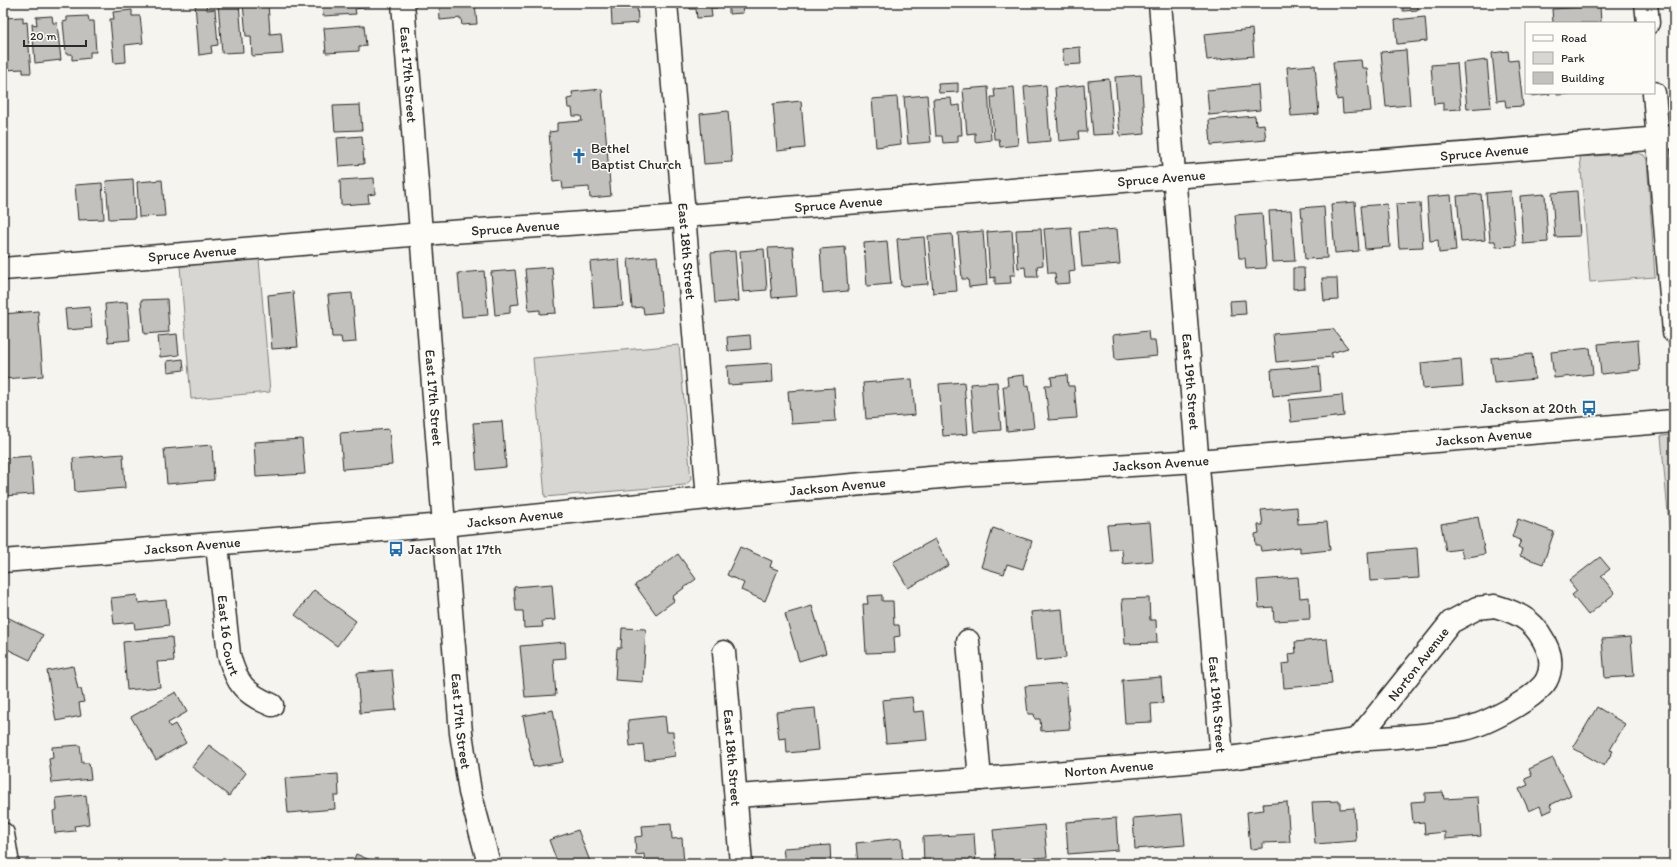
<svg xmlns="http://www.w3.org/2000/svg" width="1677" height="867" viewBox="0 0 1677 867" font-family="Itim,sans-serif">
<rect width="100%" height="100%" fill="#f5f4ef"/>
<filter id="ink" filterUnits="userSpaceOnUse"><feTurbulence type="fractalNoise" baseFrequency=".025" numOctaves="2"/><feDisplacementMap in="SourceGraphic" scale="8" xChannelSelector="R" yChannelSelector="G"/><feConvolveMatrix kernelMatrix="1 2 1 2 8 2 1 2 1" color-interpolation-filters="sRGB"/></filter>
<g filter="url(#ink)">
<path fill="#d7d6d2" stroke="#81807e" d="M1638,153L1644,155L1647,160L1655,277L1590,282L1580,157Z
M259,259L270,392L191,399L180,266Z
M679,345L691,480L685,485L545,497L533,358Z
M1674,435V580L1661,436Z"/>
<path fill="#c2c1be" stroke="#2b2b2b" d="M195,3H206L207,10L215,9L218,45L211,46L212,53L199,55Z
M218,3H239L243,52L222,53Z
M243,3H268L270,34L281,33L283,54L252,56L251,36H246Z
M322,3H362L363,8L355,9L356,14L323,16Z
M439,3H475L477,24L462,25L461,18L440,20Z
M611,3H637L638,23L612,25Z
M690,3H717V8H711L712,17L697,18L696,9H690Z
M721,3H747V5H742L743,13L729,14V6L722,7Z
M1402,3H1418V10L1403,11Z
M1600,6L1601,23H1553L1552,9Z
M132,10V16H140L143,43L125,45L126,62L114,63L110,19H114L113,12Z
M52,16L53,23H57L61,60L35,63L32,24L37,25L36,17Z
M88,16L89,21H94L96,52H90V58L72,60V54H66L63,22L67,21V17Z
M23,17V23L27,22L31,73H23V69L5,70L3,39V18Z
M1425,17L1427,41L1397,44L1395,20Z
M364,25L366,46L359,47V51L326,53L324,28Z
M1252,29L1254,56L1207,60L1204,34Z
M1080,47L1081,64L1064,65L1062,49Z
M1406,50L1410,105L1386,107L1381,52Z
M1508,51L1509,61L1518,60L1523,106L1506,107L1505,100L1497,101L1492,53Z
M1361,60L1362,68H1367L1371,111L1343,113L1342,99L1337,100L1333,62Z
M1487,60L1491,107L1467,109L1463,63Z
M1457,63L1461,109L1443,110V103L1434,104L1431,65Z
M1315,65L1319,114L1291,116L1287,67Z
M1141,75L1145,134L1120,136L1115,77Z
M1109,79L1114,134L1093,135L1088,81Z
M958,83V92L939,93L938,84Z
M1046,85L1050,141L1029,143L1024,87Z
M1084,85L1087,132H1078L1079,139L1059,141L1055,88Z
M1258,85L1260,110L1209,115L1207,90Z
M988,87L991,140L975,142V133L967,134L963,89Z
M1014,87L1018,145L1000,147L999,139H994L991,97H995L994,89Z
M602,89L611,196L590,198L589,187L563,189L562,181L553,182L549,132L557,131V123L582,121L581,116H573L572,108H568L567,99L573,98L572,92Z
M1530,93H1550V94L1530,96Z
M1557,93H1586L1557,95Z
M927,95L931,142L908,144L904,97Z
M897,97L901,144L876,147L872,99Z
M951,98L952,106L960,105L962,135H958V142L943,143L942,136H936L933,99Z
M801,101L805,148L777,151L773,104Z
M360,105L362,130L335,131L333,106Z
M728,111L732,162L704,164L700,114Z
M1255,116L1256,125L1264,124L1266,140L1211,145L1209,120Z
M362,136L364,164L339,166L337,138Z
M374,178L375,194L368,195L369,203L341,205L340,180Z
M133,179L135,218L109,219L106,181Z
M162,180L165,216L139,217L137,182Z
M102,183L104,219L78,220L75,185Z
M1511,191L1516,246L1496,247L1495,241H1490L1486,193Z
M1577,191L1580,236L1555,237L1552,193Z
M1481,194L1485,240L1461,242L1457,196Z
M1545,194L1548,242L1523,244L1520,196Z
M1451,195L1456,251L1439,253L1438,240L1430,241L1427,197Z
M1355,202L1359,251L1335,253L1331,204Z
M1420,203L1423,247L1399,248L1396,204Z
M1387,204L1390,247L1365,249L1361,206Z
M1324,206L1327,258L1305,259L1301,208Z
M1291,210L1295,261L1272,262L1269,211Z
M1262,213L1266,268L1246,269L1245,258H1239L1235,215Z
M1071,227L1075,271L1069,272L1070,283L1056,284L1055,273H1048L1044,229Z
M1041,229L1043,265L1037,266L1038,277H1026L1025,267L1018,268L1016,230Z
M1117,229L1120,264L1082,267L1079,232Z
M1012,230L1015,275H1010L1011,283L995,284V277L990,278L987,232Z
M983,231L987,285L969,287L968,279H962L958,233Z
M952,234L957,291L933,293L928,236Z
M924,237L928,284L901,286L897,239Z
M887,241L891,284L867,286L864,243Z
M793,247L797,296L772,298L768,248Z
M845,247L848,291L823,293L820,249Z
M764,249L767,290L743,292L740,251Z
M735,251L739,301L715,303L711,253Z
M657,256L662,312L644,314L643,307L632,308L628,259Z
M619,259L623,306L594,308L590,262Z
M552,267L556,313L540,314V310L529,311L525,269Z
M1293,268H1304L1305,288L1293,289Z
M515,270L519,304L510,305V313L495,315L491,272Z
M484,271L488,315L462,317L458,273Z
M1322,278H1337L1338,300L1324,301Z
M293,292L298,347L272,349L268,295Z
M352,293L356,342L342,343L341,337H332L328,295Z
M167,299L169,332L144,334L141,300Z
M1245,300L1246,314L1231,315L1230,301Z
M127,302L130,340L108,342L105,304Z
M90,307L92,328L67,330L65,309Z
M38,311L43,376L3,379V314Z
M1333,329L1348,348L1331,353L1333,357L1276,362L1273,334Z
M1148,331L1149,340H1155L1157,356L1115,360L1113,335Z
M177,334L179,355L160,357L158,336Z
M750,335L751,349L728,351L727,337Z
M1638,340L1640,370L1601,374L1598,344Z
M1590,348L1593,374L1554,378L1551,352Z
M1532,354L1535,379L1494,383L1491,358Z
M183,359L184,370L168,372L167,361Z
M1461,359L1463,386L1423,389L1421,363Z
M772,363L773,382L728,385L727,366Z
M1319,366L1321,391L1273,396L1271,370Z
M1024,375L1025,386L1029,385L1034,428L1007,431L1003,386H1008L1007,377Z
M1067,375L1068,386H1074L1077,418L1049,420L1045,385H1052L1051,377Z
M912,379L915,415L866,419L863,383Z
M964,382L968,434L943,436L939,384Z
M997,382L1001,430L974,432L970,384Z
M834,388L836,421L791,424L788,391Z
M1342,395L1344,416L1291,422L1289,400Z
M502,421L506,467L477,470L473,423Z
M389,429L392,465L343,469L340,433Z
M302,439L305,474L256,477L254,442Z
M212,445L214,480L167,484L164,449Z
M123,454L125,488L75,492L73,458Z
M31,456L34,494L3,496V458Z
M1297,507L1298,524L1327,522L1330,550L1300,553V547L1261,551L1260,545H1256L1255,534L1259,533L1258,525H1263L1261,510Z
M1478,517L1485,554L1463,558L1461,549L1446,551L1441,524Z
M1518,519L1554,532L1543,564L1520,556L1522,549L1518,548L1521,540L1512,537Z
M1150,522L1153,561L1123,564L1122,549L1110,550L1107,525Z
M993,528L1032,541L1023,569L1007,564L1004,574L981,567Z
M935,539L949,565L908,588L893,562Z
M740,547L772,561L770,567L778,570L765,601L741,590L744,583L727,575Z
M1417,548L1419,578L1370,581L1368,552Z
M678,554L696,579L672,597L674,601L656,614L635,585Z
M1600,557L1610,569L1601,576L1615,593L1588,615L1572,595L1577,591L1569,581Z
M1298,577L1300,598L1309,597L1310,619L1274,621L1273,607L1259,608L1257,580Z
M552,584L555,620L542,621L543,627L524,628L523,611H516L514,587Z
M314,590L356,621L337,646L295,615Z
M137,595L138,603L166,600L169,625L135,629L134,622L114,624L111,598Z
M882,595V601H893L894,625H899L900,636L894,637L895,652L866,653L863,604H868L867,596Z
M1149,598L1150,620H1156L1157,643L1125,644L1122,599Z
M812,606L826,653L799,661L785,614Z
M1062,609L1066,658L1036,661L1031,612Z
M3,615L43,635L30,660L3,647Z
M622,628L646,629L643,682L615,680L617,648H621Z
M172,637L174,661L157,662L160,687L127,690L123,642Z
M1631,637L1634,676L1605,678L1602,639Z
M1327,639L1332,684L1284,688L1282,664L1290,663L1289,654L1296,653L1295,642Z
M565,642L566,658L553,659L556,695L525,697L520,646Z
M73,666L78,689H81L84,702L79,703L81,716L56,721L47,671Z
M392,670L396,710L360,713L357,673Z
M1161,677L1163,703L1151,704L1152,722L1125,723L1122,680Z
M1066,683L1070,729L1041,731L1040,719H1035L1034,714H1028L1025,686Z
M176,692L187,712L168,723L170,727L175,724L186,743L156,760L131,717Z
M912,697L914,712L924,711L927,740L886,743L882,700Z
M1597,707L1625,724L1610,750L1613,751L1604,766L1573,748Z
M815,708L819,750L787,753L786,738L779,739L776,712Z
M553,710L563,762L533,767L523,716Z
M665,716L667,732H673L675,756L645,760L643,744L630,746L628,720Z
M80,745L82,763H89L91,779L52,783L49,759L53,758L52,747Z
M209,745L246,773L229,796L192,767Z
M1553,758L1571,795L1550,805L1552,810L1543,814L1540,806L1529,811L1519,789L1528,785L1525,779L1532,776L1529,769Z
M338,774L339,796H334L335,809L288,813L285,778Z
M1443,792L1444,799L1478,797L1481,836L1445,839V832L1425,834L1424,822L1413,823L1411,802L1425,801V793Z
M86,795L89,824L74,826L75,831L55,833L53,811L57,810L56,798Z
M1340,801V809L1354,808L1356,841L1315,844L1312,802Z
M1287,802L1290,842L1262,843V848L1250,849L1247,812L1264,810L1263,804Z
M1182,814L1185,845L1135,849L1133,818Z
M1116,818L1118,850L1068,854L1066,822Z
M671,824L672,839L682,838L684,864H645L644,854L636,855L635,837L643,836L642,826Z
M1044,825L1047,857L996,861L993,830Z
M578,830L591,864H558L549,840Z
M974,834L976,864H924L923,837Z
M901,838L903,864H858L856,843Z
M830,845L831,864H785L783,848Z
M356,854L379,864H352Z
M267,857L273,864H258Z"/>
<g fill="none" stroke-linecap="round" stroke-linejoin="round">
<defs>
<g id="minor">
<path id="s1" d="M403,3L444,525"/>
<path id="s2" d="M666,3L708,498"/>
<path id="s3" d="M1160,3L1222,759"/>
<path d="M1646,3L1648,23"/>
<path d="M1654,93L1674,332"/>
<path id="s4" d="M3,269L422,234L684,216L1674,137"/>
<path id="s5" d="M217,545L229,655C236,683 245,694 272,705"/>
<path d="M1495,606C1522,614 1537,622 1548,650C1552,660 1551,675 1544,684C1529,702 1483,726 1460,730C1426,736 1391,737 1357,740L1451,622L1477,608Z"/>
<path d="M968,641L980,779"/>
<path id="s6" d="M724,652L741,864"/>
<path id="s7" d="M737,796L980,779L1222,759L1357,740"/>
<path d="M3,834L8,864"/>
</g>
<g id="tertiary">
<path id="s8" d="M444,525L461,733L470,792L489,864"/>
<path id="s9" d="M3,561L444,525L708,498L963,475L1198,461L1674,421"/>
</g>
</defs>
<use href="#minor" stroke="#2b2b2b" stroke-width="25"/>
<use href="#tertiary" stroke="#2b2b2b" stroke-width="25"/>
<use href="#minor" stroke="#fdfcf7" stroke-width="22"/>
<use href="#tertiary" stroke="#fdfcf7" stroke-width="22"/>
</g>
</g>
<defs>
<symbol id="church-bare" viewBox="-9 -9 18 18"><path d="M-1.2-6h2.4v3.5h3.3v2.4h-3.3V6h-2.4V-.1h-3.3v-2.4h3.3Z" fill="#1f6fb2" stroke="#fdfcf7" stroke-width="2.5" paint-order="stroke"/></symbol>
<symbol id="bus-bare" viewBox="-9 -9 18 18"><path d="M-5-6H5V4H4V6H2V4H-2V6H-4V4H-5ZM-3.5-4V0h7V-4ZM-3.5 1.2v1.5H-2V1.2ZM2 1.2v1.5H3.5V1.2Z" fill="#1f6fb2" stroke="#fdfcf7" stroke-width="2.5" paint-order="stroke"/></symbol>
</defs>
<g fill-rule="evenodd">
<use href="#church-bare" x="568" y="145" width="22" height="22"/>
<use href="#bus-bare" x="1578" y="397" width="22" height="22"/>
<use href="#bus-bare" x="385" y="538" width="22" height="22"/>
</g>
<g text-anchor="middle" stroke-width="3" stroke-linejoin="round" paint-order="stroke">
<g font-size="14" fill="#2b2b2b" stroke="#fdfcf7">
<text dy="5" stroke="none"><textPath href="#s1" startOffset="72">East 17th Street</textPath></text>
<text dy="5" stroke="none"><textPath href="#s4" startOffset="1486">Spruce Avenue</textPath></text>
<text dy="5" stroke="none"><textPath href="#s4" startOffset="1162">Spruce Avenue</textPath></text>
<text dy="5" stroke="none"><textPath href="#s4" startOffset="838">Spruce Avenue</textPath></text>
<text dy="5" stroke="none"><textPath href="#s4" startOffset="514">Spruce Avenue</textPath></text>
<text dy="5" stroke="none"><textPath href="#s2" startOffset="249">East 18th Street</textPath></text>
<text dy="5" stroke="none"><textPath href="#s4" startOffset="190">Spruce Avenue</textPath></text>
<text dy="5" stroke="none"><textPath href="#s3" startOffset="380">East 19th Street</textPath></text>
<text dy="5" stroke="none"><textPath href="#s1" startOffset="396">East 17th Street</textPath></text>
<text dy="5" stroke="none"><textPath href="#s9" startOffset="1486">Jackson Avenue</textPath></text>
<text dy="5" stroke="none"><textPath href="#s9" startOffset="1162">Jackson Avenue</textPath></text>
<text dy="5" stroke="none"><textPath href="#s9" startOffset="838">Jackson Avenue</textPath></text>
<text dy="5" stroke="none"><textPath href="#s9" startOffset="514">Jackson Avenue</textPath></text>
<text dy="5" stroke="none"><textPath href="#s9" startOffset="190">Jackson Avenue</textPath></text>
<text dy="5" stroke="none"><textPath href="#s5" startOffset="91">East 16 Court</textPath></text>
<text transform="translate(1418 664) rotate(-52)" y="5">Norton Avenue</text>
<text dy="5" stroke="none"><textPath href="#s3" startOffset="704">East 19th Street</textPath></text>
<text dy="5" stroke="none"><textPath href="#s8" startOffset="197">East 17th Street</textPath></text>
<text dy="5" stroke="none"><textPath href="#s6" startOffset="106">East 18th Street</textPath></text>
<text dy="5" stroke="none"><textPath href="#s7" startOffset="373">Norton Avenue</textPath></text>
</g>
<g font-size="14" fill="#2b2b2b" stroke="#fdfcf7" text-anchor="start">
<text x="591" y="153">Bethel<tspan x="591" dy="16">Baptist Church</tspan></text>
<text x="1577" y="413" text-anchor="end">Jackson at 20th</text>
<text x="408" y="554">Jackson at 17th</text>
</g>
</g>
<rect width="1677" height="867" fill="none" stroke="#fdfcf7" stroke-width="16"/>
<rect x="8" y="8" width="1661" height="851" fill="none" stroke="#2b2b2b" stroke-width="1.5" filter="url(#ink)"/>
<rect x="1525" y="22" width="130" height="72" fill="#fdfcf7" stroke="#a9a8a5"/>
<rect x="1533" y="35" width="20" height="6" fill="#fdfcf7" stroke="#a9a8a5"/>
<text x="1561" y="42" font-size="12" fill="#2b2b2b">Road</text>
<rect x="1533" y="52" width="20" height="12" fill="#d7d6d2" stroke="#a9a8a5"/>
<text x="1561" y="62" font-size="12" fill="#2b2b2b">Park</text>
<rect x="1533" y="72" width="20" height="12" fill="#c2c1be" stroke="#a9a8a5"/>
<text x="1561" y="82" font-size="12" fill="#2b2b2b">Building</text>
<path d="M24 40v6h62v-6" fill="none" stroke="#2b2b2b" stroke-width="2"/>
<text x="30" y="40" font-size="12" fill="#2b2b2b" stroke="#fdfcf7" stroke-width="3" paint-order="stroke">20 m</text>
</svg>
